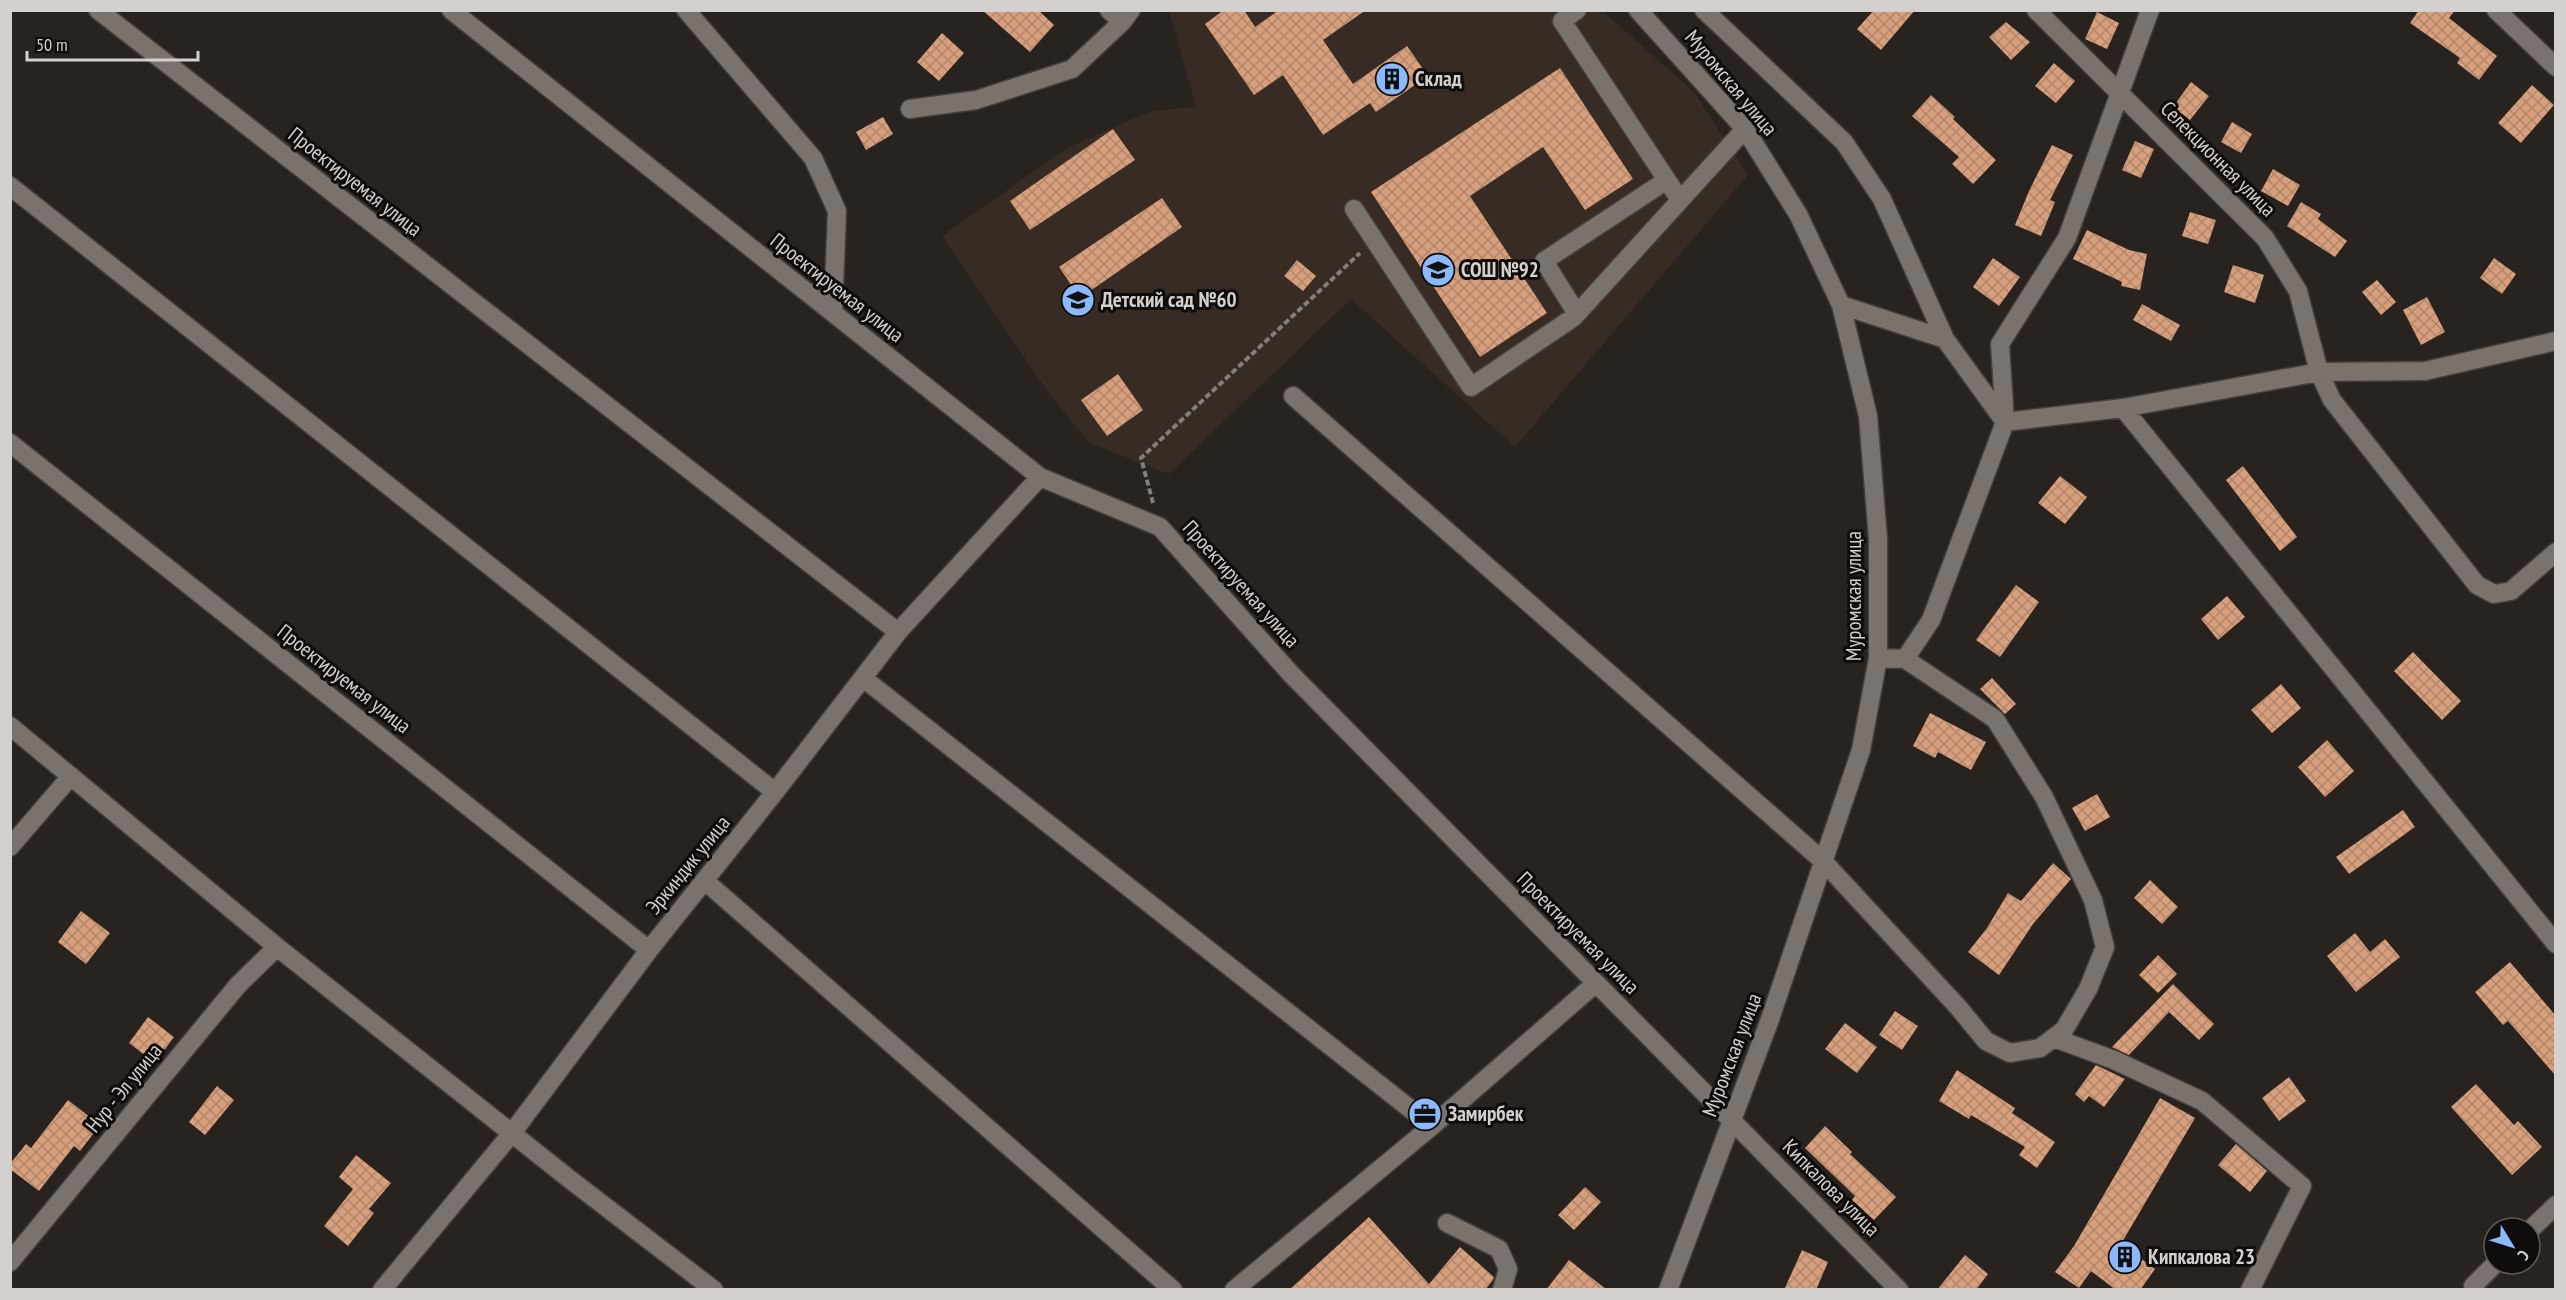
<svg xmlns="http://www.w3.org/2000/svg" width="2566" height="1300" viewBox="0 0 2566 1300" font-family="'PT Sans Narrow',sans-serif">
<defs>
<pattern id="building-cross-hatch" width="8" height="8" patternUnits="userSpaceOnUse" patternTransform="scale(1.5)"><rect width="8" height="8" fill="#d79f7c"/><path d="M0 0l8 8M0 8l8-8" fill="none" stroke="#b1876c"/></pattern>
</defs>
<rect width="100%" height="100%" fill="#29231f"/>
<path fill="#372b24" d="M1169,11H1603L1694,92L1748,175L1515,447L1351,299L1169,474L1089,443L1047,391L942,236L1067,148L1151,111L1196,107Z"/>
<path fill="url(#building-cross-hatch)" d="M982,10H1038L1054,25L1030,52Z
M1224,10H1244L1255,27L1279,10H1366L1323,40L1353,84L1407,46L1428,76L1376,112L1370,103L1323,135L1283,75L1254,95L1205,24Z
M1874,10H1915L1881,50L1857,29Z
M2419,10H2455L2449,18L2497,56L2479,80L2457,63L2460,58L2410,23Z
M2097,12L2119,23L2107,49L2085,39Z
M2006,22L2030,42L2011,60L1989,37Z
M942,33L964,53L939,81L917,62Z
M2054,63L2075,81L2056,103L2035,86Z
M1560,68L1633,179L1585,210L1543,147L1470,196L1547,313L1480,357L1371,192Z
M2191,82L2209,96L2190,120L2173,107Z
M2532,85L2554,105L2521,143L2498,123Z
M1931,95L1955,117L1953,119L1996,160L1973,184L1952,164L1959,157L1912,116Z
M883,117L893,134L866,150L856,132Z
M2232,122L2252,134L2241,153L2221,142Z
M1113,129L1135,160L1030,230L1010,201Z
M2135,141L2154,149L2141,178L2122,170Z
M2052,145L2073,155L2050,200L2055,202L2041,236L2015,225L2029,191Z
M2273,169L2300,185L2288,206L2261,191Z
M1162,198L1182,227L1080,298L1059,267Z
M2301,202L2321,214L2318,219L2347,241L2335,257L2287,226Z
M2190,212L2216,220L2208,244L2182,236Z
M2087,230L2129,250L2147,254L2140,290L2121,286L2122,282L2073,259Z
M1993,258L2020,277L1999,306L1973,287Z
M2494,258L2516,274L2502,294L2480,278Z
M1297,260L1316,276L1303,291L1284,276Z
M2233,265L2264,275L2255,303L2224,292Z
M2377,280L2396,302L2381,315L2362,292Z
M2427,297L2445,332L2421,345L2403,310Z
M2142,304L2180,325L2171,341L2133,320Z
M1118,374L1143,410L1107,436L1081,400Z
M2243,466L2297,537L2280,551L2226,480Z
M2060,476L2087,497L2065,524L2038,503Z
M2016,585L2039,602L2000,657L1976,640Z
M2227,596L2245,617L2218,640L2201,619Z
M2413,652L2461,701L2442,720L2394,671Z
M1992,678L2016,704L2005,714L1980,689Z
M2281,684L2301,708L2272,733L2251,710Z
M1930,713L1986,742L1971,770L1938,752L1935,758L1913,746Z
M2327,740L2354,771L2325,797L2298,767Z
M2097,794L2110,817L2085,831L2072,808Z
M2403,810L2415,827L2349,874L2336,857Z
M2053,863L2071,879L2033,924L1999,975L1968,952L1987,928L2008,893L2021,901Z
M2150,880L2178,907L2162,924L2134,898Z
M81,911L110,933L86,964L58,942Z
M2355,933L2370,952L2385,939L2400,957L2356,992L2327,956Z
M2158,955L2177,974L2158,993L2139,975Z
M2510,962L2556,1016V1076L2508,1021L2503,1025L2475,992Z
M2173,984L2214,1024L2199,1040L2169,1012L2129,1055L2112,1047Z
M1895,1011L1918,1026L1902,1050L1879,1035Z
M148,1017L174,1037L155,1063L129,1043Z
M1845,1023L1877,1047L1857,1073L1825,1049Z
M2096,1065L2125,1079L2104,1107L2089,1096L2084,1102L2075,1094Z
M1957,1070L2015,1108L2012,1113L2055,1142L2037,1168L2019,1155L2025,1147L1971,1115L1969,1119L1939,1101Z
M2289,1077L2306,1101L2279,1121L2262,1098Z
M2476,1084L2514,1125L2518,1121L2542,1147L2512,1175L2451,1107Z
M217,1086L234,1100L205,1135L189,1122Z
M2160,1098L2195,1118L2121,1244L2155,1269L2140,1290H2116L2091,1271L2079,1288L2055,1272L2074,1246Z
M68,1100L100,1125L80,1151L74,1146L39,1191L10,1169V1164L26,1144L31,1148Z
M1825,1126L1852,1152L1850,1154L1896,1197L1874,1220L1852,1200L1855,1196L1805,1148Z
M2236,1144L2267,1171L2250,1192L2218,1165Z
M356,1155L391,1183L369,1209L374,1213L348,1246L324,1226L353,1189L339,1177Z
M1585,1187L1601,1202L1574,1230L1558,1215Z
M1369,1217L1429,1284L1460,1247L1494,1277L1493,1280L1485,1290H1289Z
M1802,1250L1828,1262L1816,1290H1784Z
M1965,1255L1988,1274L1976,1290H1937Z
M1569,1260L1607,1290H1546Z"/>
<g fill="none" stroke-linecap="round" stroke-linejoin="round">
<defs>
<path id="minor" d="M98,10L898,632
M451,10L1040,477L1160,527L1291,674L1899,1290
M686,10L813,158L837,211L833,313
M1109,10L1122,22L1131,10
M1577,10L1562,21L1680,200
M1638,10L1745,129L1798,214L1841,305L1868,416L1878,539V658L1861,750L1769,1022L1668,1290
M1704,10L1844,142L1882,199L1945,339L2005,422L2123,408L2319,372L2425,371L2556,341
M2036,10L2265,238L2298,291L2319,372L2332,400L2477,585L2494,594L2511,591L2556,552
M2496,10L2556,67
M910,109L976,100L1072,69L1122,22
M10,186L775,792
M1354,209L1471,387L1574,317L1745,129
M1841,305L1945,339
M1577,314L1544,261L1667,180
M1293,396L1823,861L1958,1007L1986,1041L2010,1053L2040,1048L2064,1030L2088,989L2105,947L2093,900L2044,797L1995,719L1905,659
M2123,408L2556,944
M10,443L649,950
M1878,658L1905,659L1931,620L2005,422L2000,344L2067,238L2150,10
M863,678L1432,1126
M10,726L277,947L572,1181L714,1290
M10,847L71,776
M705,881L1173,1290
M2054,1038L2114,1060L2202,1101L2302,1186L2250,1290
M1447,1223L1499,1249L1508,1269L1502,1290
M2530,1230L2556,1205
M10,1262L238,985L277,947
M2473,1286L2495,1264
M382,1290L512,1133L649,950L775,792L898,632L1040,477
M1234,1290L1432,1126L1596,983"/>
</defs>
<use href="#minor" stroke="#443f3c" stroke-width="21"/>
<path stroke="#837e7b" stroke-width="4" stroke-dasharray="6 3" stroke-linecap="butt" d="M1153,503L1141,458L1360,253"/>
<use href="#minor" stroke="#79726d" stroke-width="18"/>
</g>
<defs>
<symbol id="building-disc" viewBox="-11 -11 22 22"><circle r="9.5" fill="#8bb9fc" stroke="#0f0d0b"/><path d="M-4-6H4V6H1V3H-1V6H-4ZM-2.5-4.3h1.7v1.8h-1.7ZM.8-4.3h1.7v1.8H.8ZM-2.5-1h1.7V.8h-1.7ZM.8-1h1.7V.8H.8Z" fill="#111"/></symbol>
<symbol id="school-disc" viewBox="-11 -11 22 22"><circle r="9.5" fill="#8bb9fc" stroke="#0f0d0b"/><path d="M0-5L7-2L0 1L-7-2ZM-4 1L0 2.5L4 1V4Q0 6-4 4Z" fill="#111"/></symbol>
<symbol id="office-disc" viewBox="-11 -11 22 22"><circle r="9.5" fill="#8bb9fc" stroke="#0f0d0b"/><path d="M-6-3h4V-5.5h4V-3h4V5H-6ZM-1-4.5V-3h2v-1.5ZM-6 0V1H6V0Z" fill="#111"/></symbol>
</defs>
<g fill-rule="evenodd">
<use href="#building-disc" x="1373" y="60" width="38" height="38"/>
<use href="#school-disc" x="1419" y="251" width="38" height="38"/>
<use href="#school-disc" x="1059" y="281" width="38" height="38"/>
<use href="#office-disc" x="1406" y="1095" width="38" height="38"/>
<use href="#building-disc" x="2106" y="1238" width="38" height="38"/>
</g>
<g text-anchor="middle" stroke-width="6" stroke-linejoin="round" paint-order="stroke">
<g font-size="21" font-weight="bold" fill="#d4d0ce" stroke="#0f0d0b" text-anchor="start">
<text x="1415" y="86">Склад</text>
<text x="1461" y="277">СОШ №92</text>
<text x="1101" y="307">Детский сад №60</text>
<text x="1448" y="1121">Замирбек</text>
<text x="2148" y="1264">Кипкалова 23</text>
</g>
<g font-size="21" fill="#d4d0ce" stroke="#0f0d0b">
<text transform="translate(1731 83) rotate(50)" y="7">Муромская улица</text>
<text transform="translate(2218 159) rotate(45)" y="7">Селекционная улица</text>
<text transform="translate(355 182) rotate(38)" y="7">Проектируемая улица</text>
<text transform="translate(837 288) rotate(38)" y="7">Проектируемая улица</text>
<text transform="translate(1241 584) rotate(48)" y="7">Проектируемая улица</text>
<text transform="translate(1854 596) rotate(-90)" y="7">Муромская улица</text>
<text transform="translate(344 679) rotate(38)" y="7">Проектируемая улица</text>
<text transform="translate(688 865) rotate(-51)" y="7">Эркиндик улица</text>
<text transform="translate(1578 933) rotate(45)" y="7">Проектируемая улица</text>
<text transform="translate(1732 1055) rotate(-69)" y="7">Муромская улица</text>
<text transform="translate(124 1088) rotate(-51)" y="7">Нур - Эл улица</text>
<text transform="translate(1831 1188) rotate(45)" y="7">Кипкалова улица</text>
</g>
</g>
<rect width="2566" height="1300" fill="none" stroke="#d4d0ce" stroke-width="24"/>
<g transform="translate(2512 1246) rotate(128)"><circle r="28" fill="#0f0d0b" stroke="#5e5b59" stroke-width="1.5"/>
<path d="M0-4.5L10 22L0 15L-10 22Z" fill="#8bb9fc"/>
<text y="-9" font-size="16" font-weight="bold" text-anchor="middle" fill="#d4d0ce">С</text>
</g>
<path d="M27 51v9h171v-9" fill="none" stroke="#d4d0ce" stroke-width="3"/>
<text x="36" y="51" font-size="18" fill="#d4d0ce" stroke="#0f0d0b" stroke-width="4.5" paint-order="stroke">50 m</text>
</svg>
